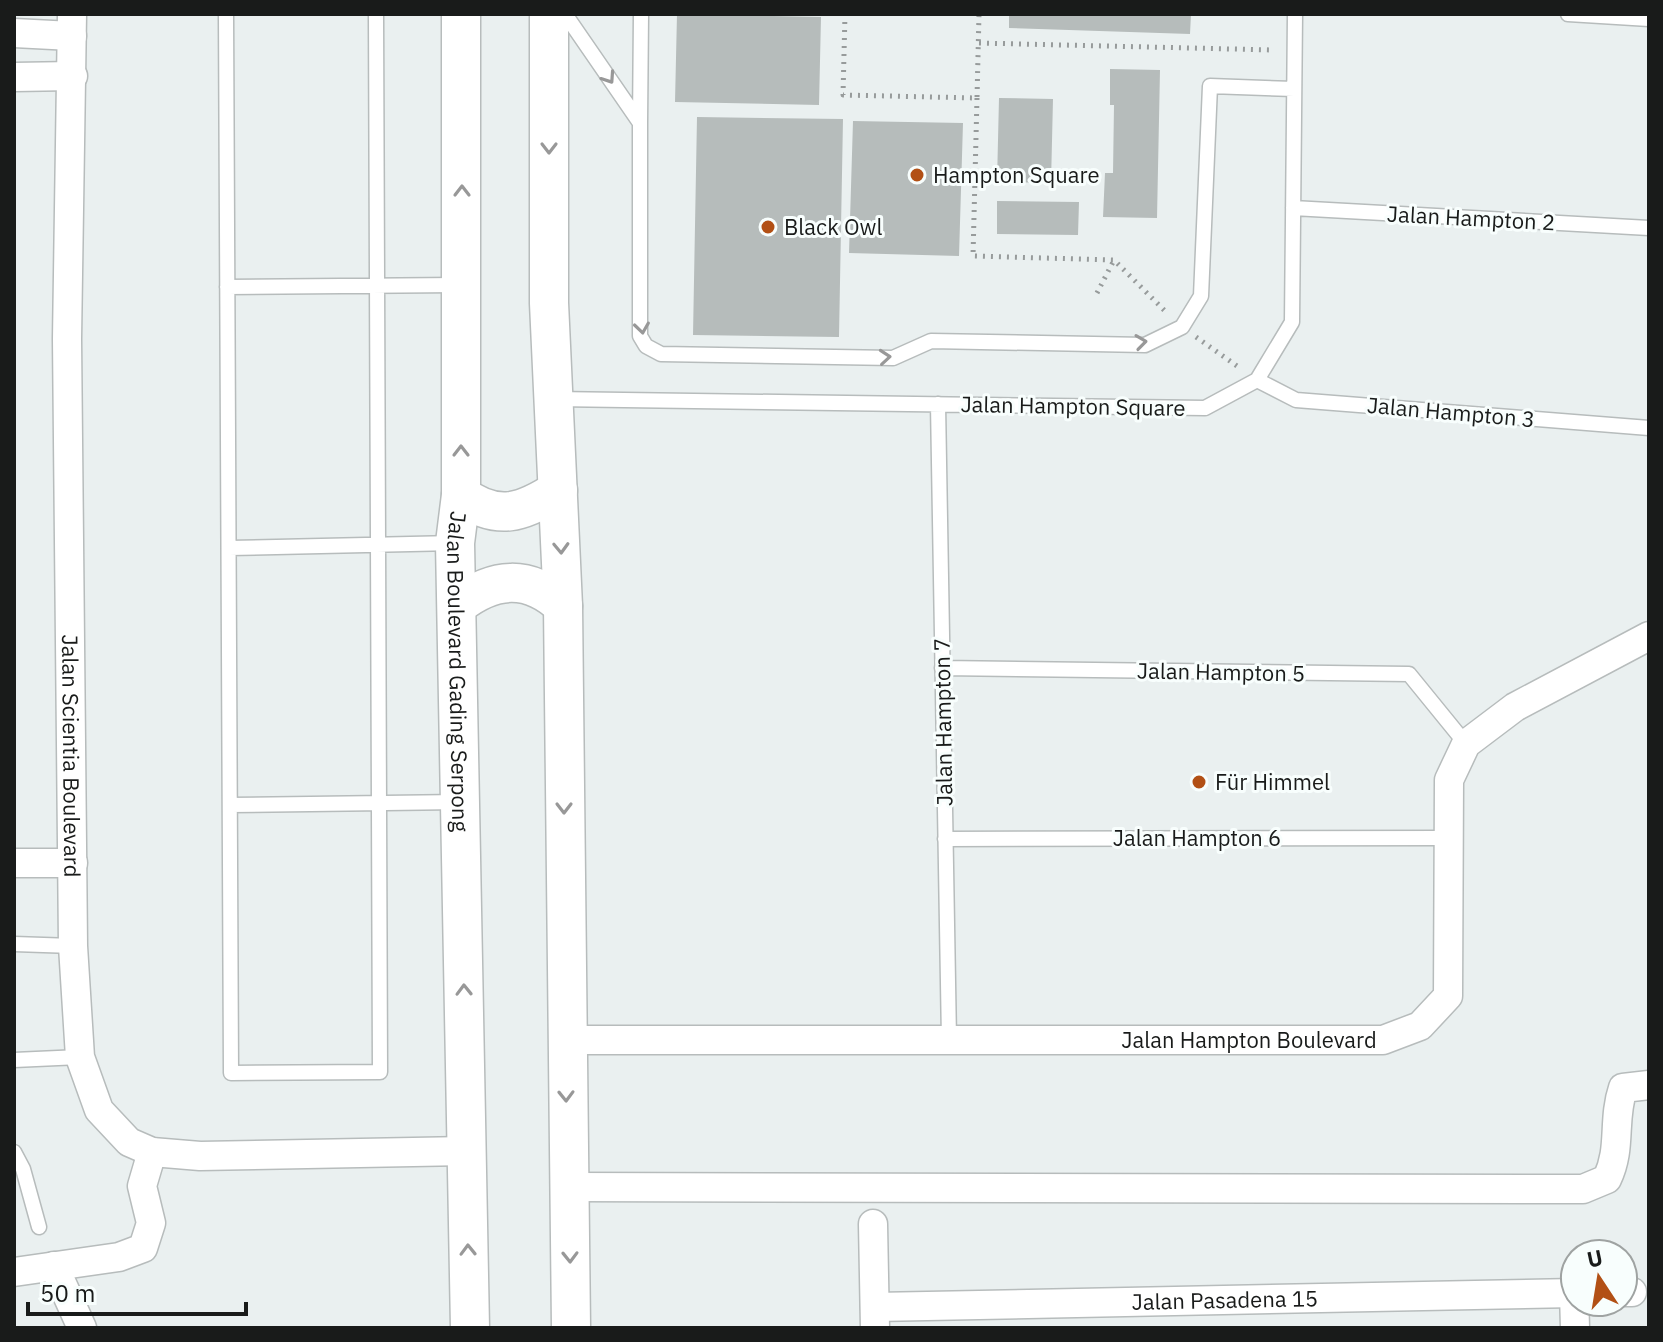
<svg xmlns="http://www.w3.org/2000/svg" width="1663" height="1342" viewBox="0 0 1663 1342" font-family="'IBM Plex Sans',sans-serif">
<rect width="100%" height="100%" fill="#eaf0f0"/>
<path fill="#b6bcbb" d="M677,14L821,17L819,105L675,102Z
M1009,14H1191L1190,34L1009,28Z
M1110,69L1160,70L1157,218L1103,217L1105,173H1113L1114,105H1110Z
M999,98L1053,99L1051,183L997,182Z
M697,117L843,119L839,337L693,335Z
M853,121L963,123L959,256L849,253Z
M997,201L1079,202L1078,235L997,234Z"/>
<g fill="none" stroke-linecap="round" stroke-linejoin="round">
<defs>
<path id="lane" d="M226,14L231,1073L380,1072L376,14
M565,14L640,123V336L646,346L661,354L893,358L931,341L1145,345L1182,327L1201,296L1210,86L1294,89
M1568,14L1649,19
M640,123L641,14
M1293,208L1649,228
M227,287L458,285
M1257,380L1296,400L1649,428
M554,399L1205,408L1257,380L1292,322L1295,14
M938,404L949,1040
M229,548L455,543
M942,668L1409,674L1466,744
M230,805L460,802
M945,839L1449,838
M14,944L73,946
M14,1060L80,1057
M14,1152L23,1169L39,1227"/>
<g id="street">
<path id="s1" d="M72,14L67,339L73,946L80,1057L99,1110L129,1142L152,1152L200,1156L466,1151"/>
<path d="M14,33L72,36"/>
<path d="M14,77L73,76"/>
<path d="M14,863H73"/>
<path id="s2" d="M565,1040H1383L1420,1026L1448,996L1449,780L1466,744L1515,707L1649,636"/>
<path d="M569,1187L1583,1189L1607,1179C1622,1148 1612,1121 1623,1088L1649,1085"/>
<path d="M873,1224L875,1328"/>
<path d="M54,1266L82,1328"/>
<path d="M14,1272L119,1257L143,1248L151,1223L142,1186L152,1152"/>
<path d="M1623,1292H1632"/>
<path d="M1574,1293L1575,1328"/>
<path id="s3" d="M875,1307L1575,1293"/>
</g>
<g id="secondary">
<path id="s4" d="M461,14V495L455,543L470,1328"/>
<path d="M549,14V303L563,606L571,1328"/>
<path d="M461,495C497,522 523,513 558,490"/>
<path d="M459,604C494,577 529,574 563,606"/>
</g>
</defs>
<use href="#lane" stroke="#b7bcbc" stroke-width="17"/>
<use href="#street" stroke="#b7bcbc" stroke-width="31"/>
<use href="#secondary" stroke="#b7bcbc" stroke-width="41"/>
<path stroke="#979b9b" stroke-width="5" stroke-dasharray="2 6" stroke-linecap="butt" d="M845,14L843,95L977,98L979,14
M979,43L1274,50
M977,98L973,256L1114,260L1167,313
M1097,293L1114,260
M1196,337L1237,366"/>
<use href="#lane" stroke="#fff" stroke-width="14"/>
<use href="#street" stroke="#fff" stroke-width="28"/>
<use href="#secondary" stroke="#fff" stroke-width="38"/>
</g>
<defs><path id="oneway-chevron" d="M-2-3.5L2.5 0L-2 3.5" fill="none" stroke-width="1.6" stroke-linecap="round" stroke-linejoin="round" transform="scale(2)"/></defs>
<g stroke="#989898">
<use href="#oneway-chevron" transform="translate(609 78) rotate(56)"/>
<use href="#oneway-chevron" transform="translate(549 148) rotate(90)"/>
<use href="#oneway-chevron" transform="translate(462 191) rotate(-90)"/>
<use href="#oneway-chevron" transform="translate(642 328) rotate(82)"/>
<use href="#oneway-chevron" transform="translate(1141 342) rotate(-8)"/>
<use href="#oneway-chevron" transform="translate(885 357) rotate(-5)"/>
<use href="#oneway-chevron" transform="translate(461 451) rotate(-90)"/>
<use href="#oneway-chevron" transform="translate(561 548) rotate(88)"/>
<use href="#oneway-chevron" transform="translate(564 808) rotate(90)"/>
<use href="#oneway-chevron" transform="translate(464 990) rotate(-91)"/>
<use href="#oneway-chevron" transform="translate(566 1096) rotate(89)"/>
<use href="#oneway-chevron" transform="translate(468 1250) rotate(-91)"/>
<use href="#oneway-chevron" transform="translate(570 1257) rotate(89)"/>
</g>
<g fill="#b25015" stroke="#f8fefd" stroke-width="3">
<circle cx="917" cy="175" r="8"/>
<circle cx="768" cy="227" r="8"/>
<circle cx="1199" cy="782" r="8"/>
</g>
<g text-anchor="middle" stroke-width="6" stroke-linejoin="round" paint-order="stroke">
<g font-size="22" fill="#191b1a" stroke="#f8fefd" text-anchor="start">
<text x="933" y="183">Hampton Square</text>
<text x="784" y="235">Black Owl</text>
<text x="1215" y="790">Für Himmel</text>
</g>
<g font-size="22" fill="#191b1a" stroke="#f8fefd">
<text transform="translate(1471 218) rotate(3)" y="8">Jalan Hampton 2</text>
<text transform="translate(1073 406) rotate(1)" y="8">Jalan Hampton Square</text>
<text transform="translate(1451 412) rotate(5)" y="8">Jalan Hampton 3</text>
<text dy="8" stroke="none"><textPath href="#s4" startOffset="658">Jalan Boulevard Gading Serpong</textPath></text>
<text transform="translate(1221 672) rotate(1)" y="8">Jalan Hampton 5</text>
<text transform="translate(943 722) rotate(-91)" y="8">Jalan Hampton 7</text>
<text dy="8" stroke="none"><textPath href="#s1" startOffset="742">Jalan Scientia Boulevard</textPath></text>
<text x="1197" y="846">Jalan Hampton 6</text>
<text dy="8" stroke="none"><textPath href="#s2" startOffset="684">Jalan Hampton Boulevard</textPath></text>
<text dy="8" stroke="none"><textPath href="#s3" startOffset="350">Jalan Pasadena 15</textPath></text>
</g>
</g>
<rect width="1663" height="1342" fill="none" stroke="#191b1a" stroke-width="32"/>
<g transform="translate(1599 1278) rotate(348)"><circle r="38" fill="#f8fefd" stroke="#9fa3a2" stroke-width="2"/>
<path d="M0-6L14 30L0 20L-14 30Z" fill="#b25015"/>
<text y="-12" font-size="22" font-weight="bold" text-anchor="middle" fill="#191b1a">U</text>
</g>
<path d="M28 1302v12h218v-12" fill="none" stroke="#191b1a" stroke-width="4"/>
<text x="40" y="1302" font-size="24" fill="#191b1a" stroke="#f8fefd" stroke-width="6" paint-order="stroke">50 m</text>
</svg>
